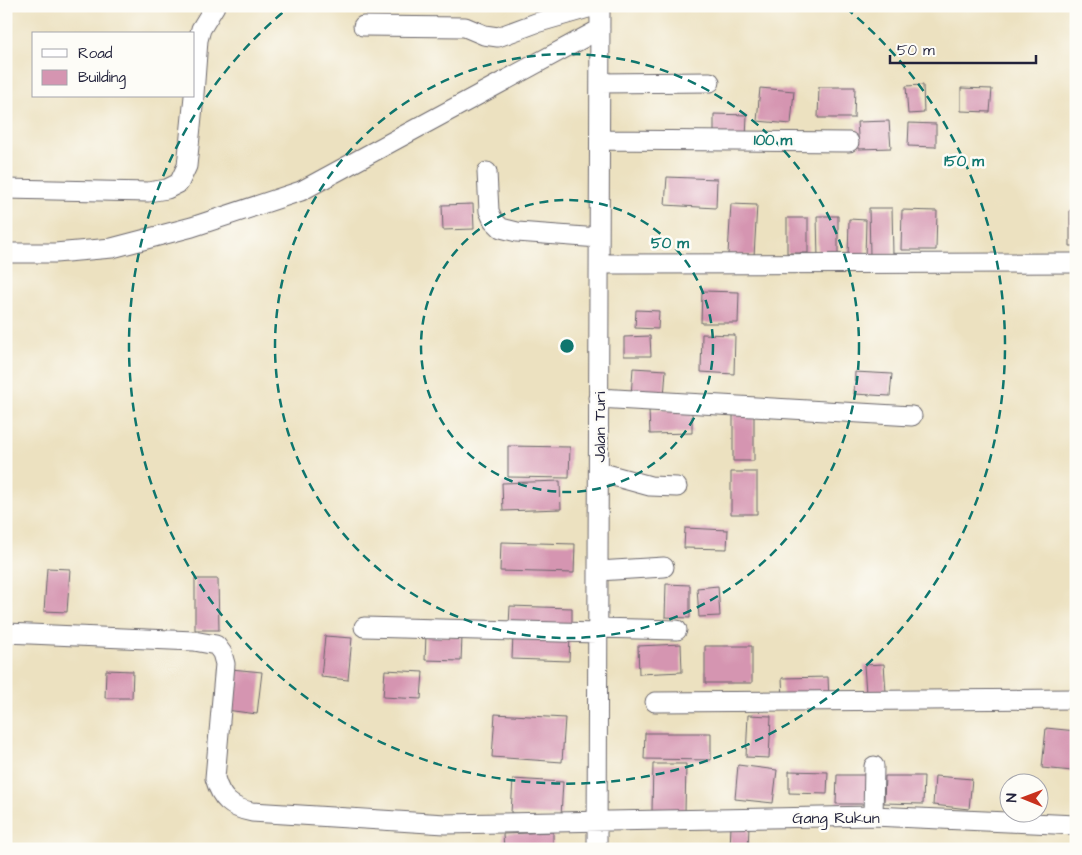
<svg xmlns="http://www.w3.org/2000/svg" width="1082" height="855" viewBox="0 0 1082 855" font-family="'Architects Daughter',sans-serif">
<rect width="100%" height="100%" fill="#fdfcf7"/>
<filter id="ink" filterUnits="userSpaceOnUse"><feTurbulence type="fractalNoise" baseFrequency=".02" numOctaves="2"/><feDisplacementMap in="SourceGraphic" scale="10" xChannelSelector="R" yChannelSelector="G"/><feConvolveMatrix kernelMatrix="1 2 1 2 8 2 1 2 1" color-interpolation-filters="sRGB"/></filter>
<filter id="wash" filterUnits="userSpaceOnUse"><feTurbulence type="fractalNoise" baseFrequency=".0096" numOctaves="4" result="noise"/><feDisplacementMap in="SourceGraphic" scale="20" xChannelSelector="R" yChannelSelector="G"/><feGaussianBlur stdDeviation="1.12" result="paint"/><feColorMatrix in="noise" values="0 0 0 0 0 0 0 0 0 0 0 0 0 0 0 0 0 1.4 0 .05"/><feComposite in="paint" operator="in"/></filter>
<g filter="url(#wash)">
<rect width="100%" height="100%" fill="#ece1c0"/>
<g id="blocks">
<path fill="#d595b1" d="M923,85L924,113L908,114L906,86Z
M819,87H855L854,118H818Z
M760,88L794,91L791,124L757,121Z
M961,88L992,89L990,112L961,111Z
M714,114L747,115L746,140L714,139Z
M889,121L891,148L859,149L857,122Z
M909,123L936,124V147L908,146Z
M667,177L717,179L716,208L665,205Z
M473,204L474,229L443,230L442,205Z
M731,204L757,205L754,256L728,254Z
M869,208H892L893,255L870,256Z
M902,210L937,211L936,250H901Z
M1070,210H1076V246H1070Z
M817,216H838V259H818Z
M787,218H808V253H787Z
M849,219L866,220L865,258H848Z
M702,291L739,292L738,323H701Z
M636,310L659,311L658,329L635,328Z
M702,334L735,335L734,374L701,372Z
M650,336L651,356H624V337Z
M633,368L666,370L664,398L631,396Z
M855,372L892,374L890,396L854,394Z
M692,409V433L650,434L649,410Z
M733,412H754V461H733Z
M508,446L570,447L569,478L508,477Z
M731,472H757V514H731Z
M560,481L561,509L503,511L502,483Z
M685,528L728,530L727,549L684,548Z
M501,542L575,544L574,573L500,571Z
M47,568L70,569L67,612L44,611Z
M195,579H218L219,630H195Z
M666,584L690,585V618L665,617Z
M718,586L720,616L699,617L697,588Z
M510,606L572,608V627L509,625Z
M513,634L570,635L569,661L512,659Z
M426,635L462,637L461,661L425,660Z
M325,636L352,638L348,680L321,677Z
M681,644L682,672L639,674L638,646Z
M705,646H752V683H705Z
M884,664L886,692L866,693L864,665Z
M231,669L262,672L257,714L226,710Z
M106,670L133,671L132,698H105Z
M385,670L423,672L421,699L383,697Z
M828,677L829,699L783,700L782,678Z
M495,714L565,718L562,762L492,757Z
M748,715L771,716L769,758L746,757Z
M1046,728L1076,731L1072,771L1042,768Z
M645,733H711V760L644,759Z
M653,764H686L685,812L652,811Z
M738,765L777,770L773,803L735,799Z
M789,771L828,772L827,794L789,793Z
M837,775H872L871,804H836Z
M885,776H924L923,804L884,803Z
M935,776L972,779L969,809L933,805Z
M513,779L563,782L561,816L511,813Z
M731,826L749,827L748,849H730Z
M553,832V849H504L503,834Z"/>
</g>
</g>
<g filter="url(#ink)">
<use href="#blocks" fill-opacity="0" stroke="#69656a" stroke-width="1"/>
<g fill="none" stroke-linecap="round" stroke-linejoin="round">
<defs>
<path id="minor" d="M363,26L465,27L484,35L498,37L536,23L595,6
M600,83L710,82
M194,94L198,40L201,29L215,6
M600,140L849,142
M487,172L489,211L493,220L501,228L517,232L599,238
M6,189L148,192L167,189L179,183L187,166L194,96
M6,253H55L112,248L192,227L301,191L600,29
M599,264L1076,263
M598,398L912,416
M599,472L650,486L677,487
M598,571L664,567
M364,627L597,633
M598,628L677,630
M6,633L194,641L216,645L222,653L225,664L215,778C221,799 231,808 252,812L445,824L873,816L1076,825
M655,702L1076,699
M873,816L874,766
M597,849L600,6"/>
</defs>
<use href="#minor" stroke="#69656a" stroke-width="21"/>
<use href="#minor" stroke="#fff" stroke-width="19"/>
</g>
</g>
<g fill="none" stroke="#0f766e" stroke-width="2.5" stroke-dasharray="9 6">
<circle cx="567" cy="346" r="146"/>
<circle cx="567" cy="346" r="292"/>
<path d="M846 8A438 438 0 1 1 288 8"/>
</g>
<g text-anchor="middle" stroke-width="5" stroke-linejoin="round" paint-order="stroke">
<g font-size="16" fill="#22223b" stroke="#fdfcf7">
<text transform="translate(599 427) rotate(-90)" y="6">Jalan Turi</text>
<text x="836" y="823">Gang Rukun</text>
</g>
</g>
<circle cx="567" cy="346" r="8" fill="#0f766e" stroke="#fdfcf7" stroke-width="2.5"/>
<g font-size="15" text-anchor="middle" font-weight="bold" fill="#0f766e" stroke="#fdfcf7" stroke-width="5" stroke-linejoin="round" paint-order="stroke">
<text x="773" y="145">100 m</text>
<text x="964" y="166">150 m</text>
<text x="670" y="248">50 m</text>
</g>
<rect width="1082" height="855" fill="none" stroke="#fdfcf7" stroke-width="25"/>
<rect x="32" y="32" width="162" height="65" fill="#fdfcf7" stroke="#a5a5ac"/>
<rect x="42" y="49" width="25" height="8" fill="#ffffff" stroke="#a5a5ac"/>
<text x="78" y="58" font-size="15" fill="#22223b">Road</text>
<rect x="42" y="70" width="25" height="15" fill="#d595b1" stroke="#a5a5ac"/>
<text x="78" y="82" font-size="15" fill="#22223b">Building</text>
<g transform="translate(1024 798) rotate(271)"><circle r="24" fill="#fdfcf7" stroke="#a5a5ac"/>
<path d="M0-4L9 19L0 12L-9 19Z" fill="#c8321e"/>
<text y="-8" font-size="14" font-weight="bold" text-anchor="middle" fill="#22223b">N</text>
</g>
<path d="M890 55v8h146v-8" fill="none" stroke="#22223b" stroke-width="2.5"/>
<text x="897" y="55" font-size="15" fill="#22223b" stroke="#fdfcf7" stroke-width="4" paint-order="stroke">50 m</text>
</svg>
